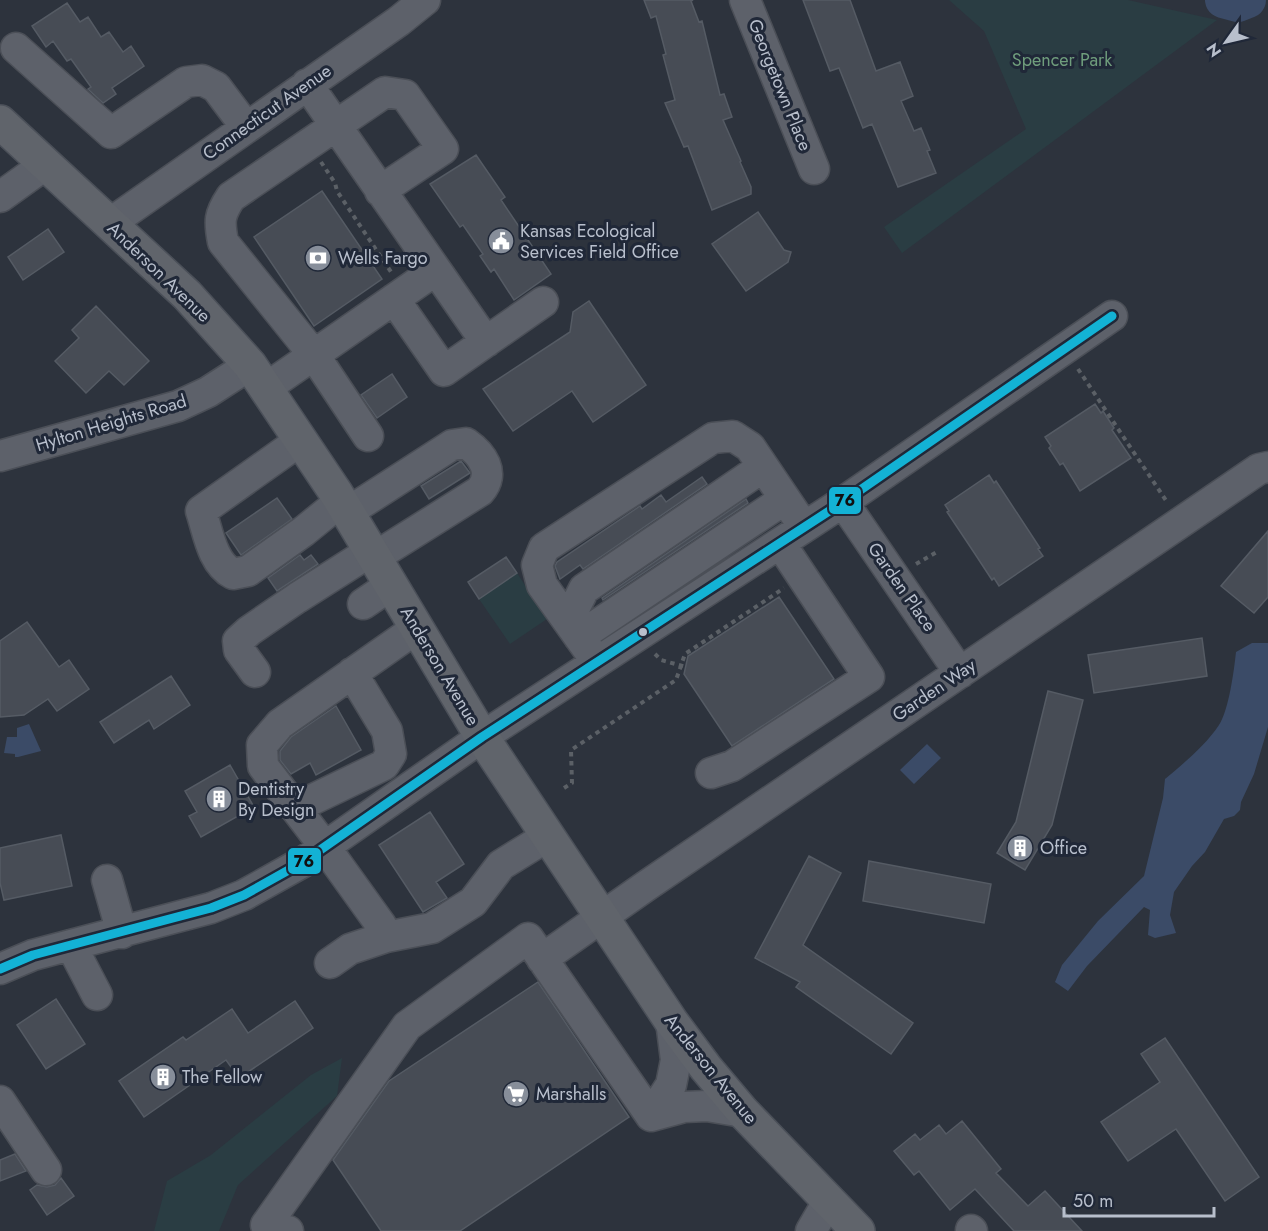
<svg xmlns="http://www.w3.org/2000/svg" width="1268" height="1231" viewBox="0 0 1268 1231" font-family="Jost,sans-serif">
<rect width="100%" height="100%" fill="#2d333d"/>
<path fill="#2a3d43" d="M949,0H1128L1217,20L902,253L884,227L1026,129L984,31Z
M517,573L547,619L510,644L479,599Z
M342,1058L337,1096L238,1185L219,1231H154L167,1181L211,1155L311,1075Z"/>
<path fill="#3b4b67" d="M1252,643H1268V727L1254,774L1241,802L1240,810L1234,816L1224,819L1205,852L1192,866L1174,892L1170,915L1176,933L1155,938L1148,935L1150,910L1144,907L1087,966L1068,991L1055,982L1062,965L1098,921L1144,876L1163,798L1165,779C1184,763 1205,746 1219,725C1229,710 1234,670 1236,652Z
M29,724L41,751L18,757H15V754L4,753L7,737H17V728Z
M927,744L941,758L914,784L900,770Z"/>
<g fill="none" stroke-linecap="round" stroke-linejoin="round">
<path stroke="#3b4b67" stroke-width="36" d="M1223,0L1238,4L1248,0"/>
</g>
<path fill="#474c55" stroke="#555b64" stroke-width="1.5" d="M644,0H693L691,1L699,22L702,21L720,95L724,94L732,117L723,120L741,161L740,162L751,187V194L712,210L688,146L684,147L665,103L675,100L663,55L666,54L656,16L651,18Z
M803,0H850L876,71L900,62L913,96L901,101L914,131L921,128L930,150L927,151L936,173L898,187L872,124L863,128L839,68L830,71Z
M67,3L80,22L88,17L101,37L109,32L123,52L131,46L144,66L112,88L116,94L103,103L90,91L88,89L91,87L71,59L67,61L53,41L46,47L32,26Z
M476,155L505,197L501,200L551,274L514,300L494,269L491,272L480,256L483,254L463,225L460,227L430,184Z
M322,191L382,279L314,326L254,237Z
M758,212L784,250L791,252L788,262L746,291L712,244Z
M48,229L64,252L23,280L8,257Z
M589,301L646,385L593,422L572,391L513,431L483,389L570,332L573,312Z
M96,306L149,361L124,385L109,371L86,393L55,361L79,338L72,330Z
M392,374L407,397L377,418L361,395Z
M1095,404L1101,413L1103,411L1114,428L1112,430L1131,458L1080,491L1063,463L1060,465L1049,448L1051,446L1045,437Z
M461,461L470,473L429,499L421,486Z
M989,475L994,483L996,481L1040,548L1038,549L1043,556L999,586L994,578L992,580L975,554L947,512L949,511L945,505Z
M702,477L707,484L583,569L580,565L560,579L555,566L557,562L640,506L642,509L661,495L666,502Z
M277,498L292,519L241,555L226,533Z
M746,499L748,503L603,600L602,598Z
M1268,531V597L1254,613L1221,586Z
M300,555L304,560L311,555L318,564L277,591L268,578Z
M506,557L517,573L479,599L468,582Z
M779,597L834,679L732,746L684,674L688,656Z
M27,622L59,667L69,660L89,689L57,711L48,699L24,715L0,717V641Z
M1202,638L1207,676L1094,693L1088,655Z
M171,676L190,705L154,729L149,720L114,743L100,722Z
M1048,691L1083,700L1052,825L1025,870L997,853L1016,822Z
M336,706L361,750L316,775L310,763L291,774L280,760V751L291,737Z
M230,765L254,807L201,837L189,816L197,812L185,791Z
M430,812L464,864L436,882L447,898L423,912L379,845Z
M61,835L72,886L4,900L0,883V848Z
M809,856L841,873L803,945L913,1023L891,1054L796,987L800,982L755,958Z
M869,861L991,884L984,923L863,901Z
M538,982L629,1117L460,1231H381L333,1160L389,1081Z
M56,999L85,1044L46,1069L17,1025Z
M295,1001L313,1028L239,1078L226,1060L144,1117L119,1081L183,1037L186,1040L232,1009L248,1033Z
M1165,1038L1259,1177L1225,1201L1176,1129L1128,1161L1101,1122L1160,1082L1141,1054Z
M962,1121L1001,1169L996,1173L1028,1206L1045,1191L1082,1231H1014L975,1189L950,1210L919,1171L914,1175L894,1151L915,1134L920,1140L939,1125L946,1134Z
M15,1154L26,1171L0,1181V1160Z
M61,1178L74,1196L47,1215L30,1190L37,1185L47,1187L55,1185Z"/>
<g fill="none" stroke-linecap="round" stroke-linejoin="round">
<defs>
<path id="minor" d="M745,0L814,169
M16,48L111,133L186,82L202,80L216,87L246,127
M0,197L46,164
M109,224L399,21L425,0
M436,270L486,342
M394,299L444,371L543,302
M266,388L436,270L307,84
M368,436L314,355L223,242C219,221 219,215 231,197L385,92L405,95L443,149L380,191
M301,440L201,511C208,532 212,563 233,574L248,571L304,531L341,501
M0,456L178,406L208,392L250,365
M843,502L960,673
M348,512L452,445L466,443C482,454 496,473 480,491L375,557
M363,604L391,585
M568,621L584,589L763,467
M579,637L785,499
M597,662L542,585L537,565L544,548L713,438L733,436L750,447L804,527
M255,672L239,650L238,641L249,631L297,598L371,551
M711,773L732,766L869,677L780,543
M295,808L384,765L391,754L387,731L352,673
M107,880L122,933
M386,937L432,928L473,902L501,865L548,836
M71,945L97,995
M542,959L646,886L1215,499L1259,469L1268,467
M330,963L350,949L386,937L381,925L325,847L263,766L262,745L280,724L417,628
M0,969L33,955L211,908L244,895L303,862L482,737L843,502L1112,316
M0,1101L46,1170
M651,1116L671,1085L676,1060L671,1021
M651,1116L684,1107L707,1106L743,1112
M971,1230L972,1231
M288,1231L266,1225L407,1026L528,938L651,1116
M811,1231L829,1200"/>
<path id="major" d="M0,122L187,295L250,365L336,493L482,737L671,1021L706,1068L743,1112L858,1231"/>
</defs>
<use href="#minor" stroke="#4b4f57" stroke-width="33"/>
<use href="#major" stroke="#4b5059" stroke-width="36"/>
<path stroke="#5b6066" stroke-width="4" stroke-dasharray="4.5 4.5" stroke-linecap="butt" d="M321,162L335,183L337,191L391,272
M1078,369L1167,502
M916,564L937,552
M655,654L661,660L686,667
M564,788L572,783L571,750L676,680L685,654L784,588"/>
<use href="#minor" stroke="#5d616a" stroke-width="30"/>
<use href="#major" stroke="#60646b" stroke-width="33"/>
<defs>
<path id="bus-1" d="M0,969L33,955L211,908L244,895L303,862L482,737L843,502L1112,316"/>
</defs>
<use href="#bus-1" stroke="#202838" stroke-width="14"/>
<use href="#bus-1" stroke="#13b2d5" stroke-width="9"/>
</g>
<defs>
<symbol id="civic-disc" viewBox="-11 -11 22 22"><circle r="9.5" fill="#878e9a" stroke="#202838"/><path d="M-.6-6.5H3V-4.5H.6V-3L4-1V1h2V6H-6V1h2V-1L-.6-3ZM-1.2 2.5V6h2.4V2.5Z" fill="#fff"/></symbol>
<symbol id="bank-disc" viewBox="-11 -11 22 22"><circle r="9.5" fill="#878e9a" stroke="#202838"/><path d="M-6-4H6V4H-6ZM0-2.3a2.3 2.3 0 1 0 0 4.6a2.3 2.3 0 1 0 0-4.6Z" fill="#fff"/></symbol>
<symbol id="building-disc" viewBox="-11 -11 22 22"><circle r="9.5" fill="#878e9a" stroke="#202838"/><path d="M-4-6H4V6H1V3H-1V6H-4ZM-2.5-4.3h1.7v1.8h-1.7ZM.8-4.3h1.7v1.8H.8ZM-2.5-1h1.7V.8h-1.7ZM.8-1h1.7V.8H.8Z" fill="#fff"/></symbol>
<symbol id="supermarket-disc" viewBox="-11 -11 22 22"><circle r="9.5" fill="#878e9a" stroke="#202838"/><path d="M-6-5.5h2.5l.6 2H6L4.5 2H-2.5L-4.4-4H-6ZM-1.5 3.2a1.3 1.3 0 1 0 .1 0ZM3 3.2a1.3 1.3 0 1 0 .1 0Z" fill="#fff"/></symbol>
</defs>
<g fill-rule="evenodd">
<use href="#civic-disc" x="486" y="226" width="30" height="30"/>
<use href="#bank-disc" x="303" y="243" width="30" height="30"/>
<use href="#building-disc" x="204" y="784" width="30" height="30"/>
<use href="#building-disc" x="1005" y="833" width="30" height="30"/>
<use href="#building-disc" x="148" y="1062" width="30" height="30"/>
<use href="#supermarket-disc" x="501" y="1079" width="30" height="30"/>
</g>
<circle fill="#b8bfcc" stroke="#202838" stroke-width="2" cx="643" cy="632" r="5"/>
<g text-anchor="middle" stroke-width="6" stroke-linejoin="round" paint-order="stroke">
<g font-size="18" fill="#6f9d7c" stroke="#202838">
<text x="1062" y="66">Spencer Park</text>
</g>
<g font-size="18" fill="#b8bfcc" stroke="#202838">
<text transform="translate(780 85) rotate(68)" y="6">Georgetown Place</text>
<text transform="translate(267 112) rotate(-35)" y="6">Connecticut Avenue</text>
<text transform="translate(159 272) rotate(44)" y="6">Anderson Avenue</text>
<text transform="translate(111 423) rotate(-17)" y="6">Hylton Heights Road</text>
<text transform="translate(902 587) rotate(55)" y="6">Garden Place</text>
<text transform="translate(440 666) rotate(59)" y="6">Anderson Avenue</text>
<text transform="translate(934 690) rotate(-34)" y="6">Garden Way</text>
<text transform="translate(711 1069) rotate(51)" y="6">Anderson Avenue</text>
</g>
<g font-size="18" fill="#b8bfcc" stroke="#202838" text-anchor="start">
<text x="520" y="237">Kansas Ecological<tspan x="520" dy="21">Services Field Office</tspan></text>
<text x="338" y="264">Wells Fargo</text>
<text x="238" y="795">Dentistry<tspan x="238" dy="21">By Design</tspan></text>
<text x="1040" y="854">Office</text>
<text x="182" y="1083">The Fellow</text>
<text x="536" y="1100">Marshalls</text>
</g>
</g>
<g stroke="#202838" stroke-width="2">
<rect x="828" y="486" width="34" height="29" rx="6" fill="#13b2d5"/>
<rect x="287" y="847" width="35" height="28" rx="6" fill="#13b2d5"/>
</g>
<g font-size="16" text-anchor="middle" font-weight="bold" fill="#111">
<text x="845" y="506">76</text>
<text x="304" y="867">76</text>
</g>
<g transform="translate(1226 42) rotate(236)" stroke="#202838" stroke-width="4.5" paint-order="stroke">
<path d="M0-4.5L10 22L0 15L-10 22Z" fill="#b8bfcc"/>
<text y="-9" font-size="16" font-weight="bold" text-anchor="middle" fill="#b8bfcc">N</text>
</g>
<path d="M1064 1207v9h150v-9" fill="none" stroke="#b8bfcc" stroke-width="3"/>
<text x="1073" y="1207" font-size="18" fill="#b8bfcc" stroke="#202838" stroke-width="4.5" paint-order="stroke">50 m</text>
</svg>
